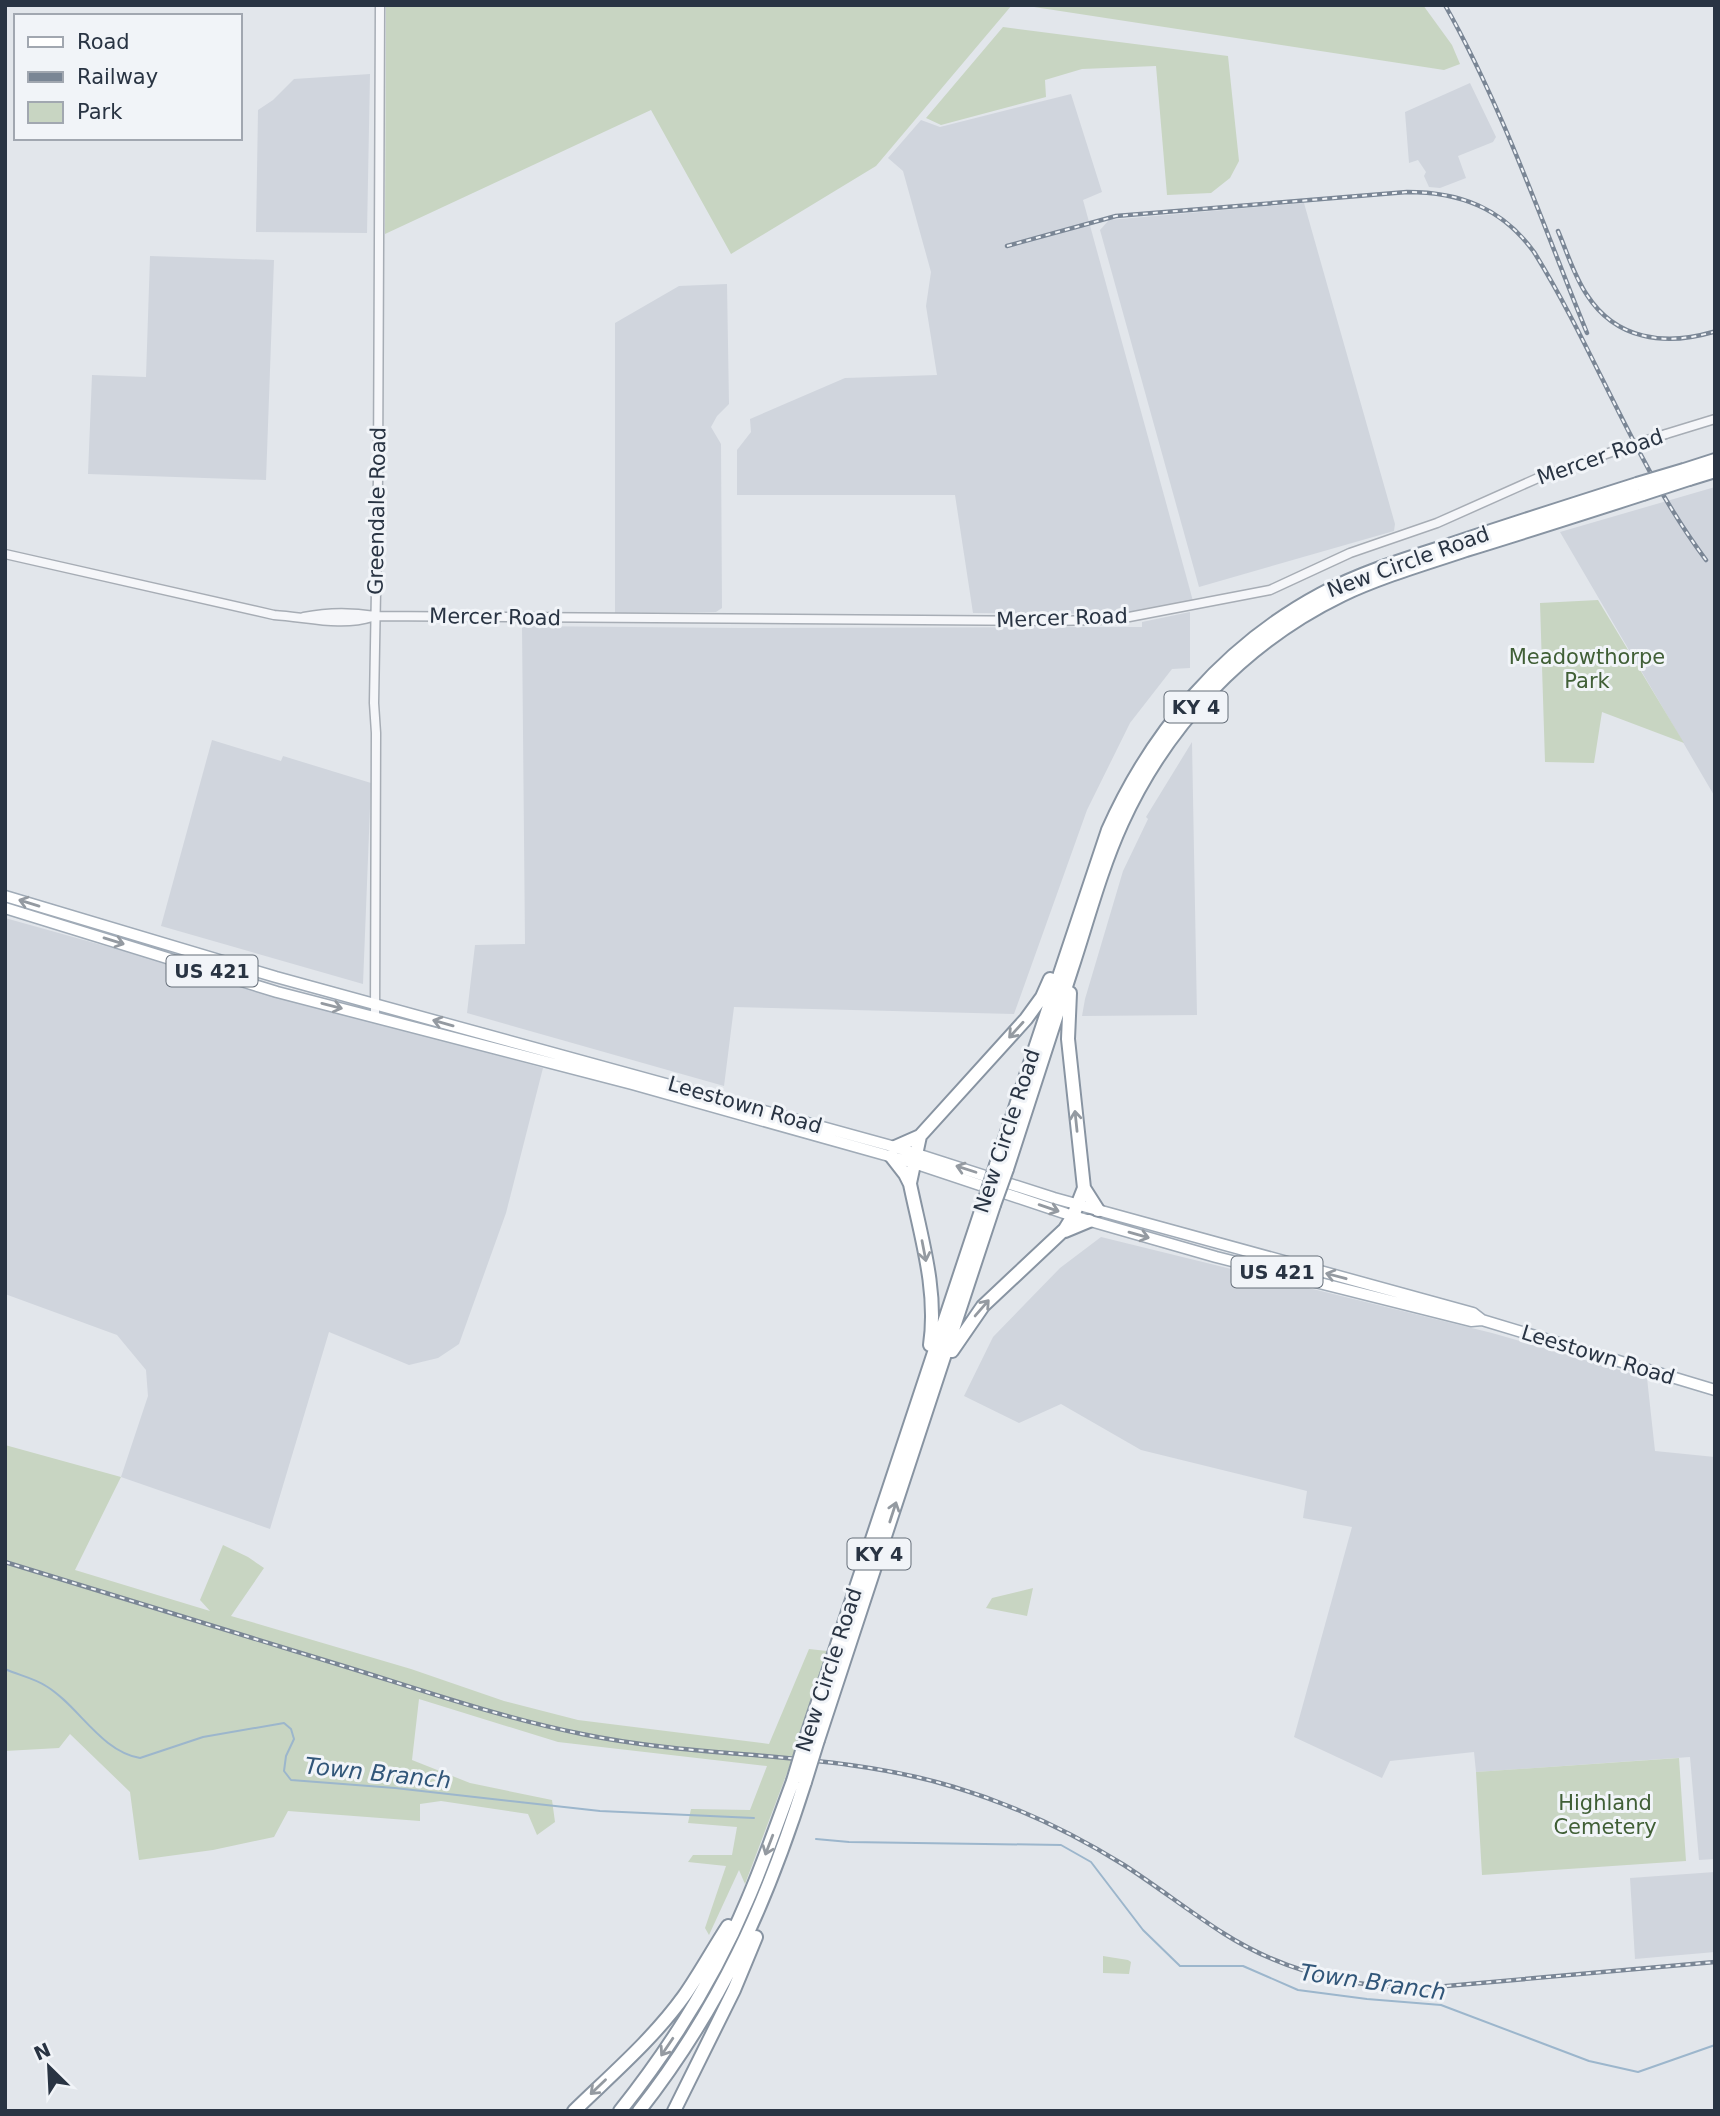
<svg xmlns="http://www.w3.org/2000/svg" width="1720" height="2116" viewBox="0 0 1720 2116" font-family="'DejaVu Sans',sans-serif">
<rect width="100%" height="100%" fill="#e2e6eb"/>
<path fill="#d0d5dd" d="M370,74L367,233L256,232L258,110L273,100L294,79Z
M1470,83L1496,137L1493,142L1458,156L1466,178L1440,188L1429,187L1424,176L1426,172L1418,160L1409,163L1405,112Z
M1071,94L1102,192L1083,200L1193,601L1125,614L973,613L955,495H737V450L751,432L750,419L845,378L937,375L926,306L931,272L903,171L888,158L921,120L940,127Z
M1304,203L1395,524L1394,531L1199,587L1100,230L1109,220Z
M150,256L274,260L266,480L88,474L92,375L146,377Z
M727,284L729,404L717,416L711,427L721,444L722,608L716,612L615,613V323L679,286Z
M1715,487V797L1560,532Z
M1190,612V668L1172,669L1130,723L1087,810L1014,1014L734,1007L724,1086L467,1013L475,945L525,944L522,626L739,628L1142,627V622Z
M212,740L281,761L283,756L371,783L363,984L161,926Z
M1192,742L1197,1015L1082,1016L1085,999L1123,871L1148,819L1146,817Z
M5,918L543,1068L506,1213L459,1344L438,1358L409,1365L329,1332L270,1529L121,1477L148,1396L146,1370L117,1335L5,1294Z
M1101,1237L1492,1333L1647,1378L1655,1451L1715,1457V1859L1699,1860L1690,1757L1476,1772L1474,1752L1390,1761L1382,1778L1294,1737L1352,1527L1303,1518L1307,1491L1141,1450L1061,1404L1019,1423L964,1396L993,1337L1060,1268Z
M1715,1872V1952L1635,1959L1630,1878Z"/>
<path fill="#c8d5c2" d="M386,5H1012L876,166L731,254L651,110L385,234Z
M1021,5H1423L1452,45L1460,64L1444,70Z
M1003,27L1228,56L1239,161L1230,178L1211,193L1167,195L1156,66L1082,69L1045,80L1046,97L941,125L926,118Z
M1598,600L1684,743L1602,712L1594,763L1545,762L1540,603Z
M5,1445L121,1477L75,1570L210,1611L200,1600L223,1545L248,1557L264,1568L231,1616L411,1669L504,1701L578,1720L769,1744L809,1649L827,1651L795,1752L745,1884L739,1870L709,1935L705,1928L726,1866L688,1862L693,1855H732L737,1827L688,1823L691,1809L750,1810L767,1766L558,1742L419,1699L412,1760L470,1783L552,1800L555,1822L537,1835L528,1814L441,1801L420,1804V1821L288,1811L274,1837L213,1850L139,1860L130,1792L70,1734L59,1748L5,1751Z
M1033,1588L1027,1616L986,1608L992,1598Z
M1679,1758L1686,1861L1482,1875L1476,1772Z
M1103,1956L1128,1960L1131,1962L1129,1974L1103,1973Z"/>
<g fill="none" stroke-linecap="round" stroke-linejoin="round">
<path stroke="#9cb6cc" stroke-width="2" d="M5,1669C18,1675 34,1678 46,1686C78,1705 100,1751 140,1758L203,1737L284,1723L291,1729L294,1739L286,1756L284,1771L291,1780L395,1788L600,1811L754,1818
M816,1839L849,1842L1061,1845L1091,1862L1143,1930L1180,1966H1243L1298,1990L1367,1999L1441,2005L1589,2061L1638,2072L1715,2045"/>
<defs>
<path id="tertiary" d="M1666,434L1715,419
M5,554L274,615C307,617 341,627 372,617
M304,617C328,612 351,612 375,616L1053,621L1097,620L1129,617L1270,590L1350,553L1437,523L1538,478L1620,449
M375,1016L376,733L374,703L378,478L380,5"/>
<path id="primary" d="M5,896L276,977L895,1147L1054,1198L1473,1313L1482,1320L1715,1390
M5,908L277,992L632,1084L914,1163L1073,1216L1216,1257L1471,1321L1482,1320"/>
<path id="motorway" d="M1684,470L1715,460
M1689,479L1715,471
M1070,993L1068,1039L1084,1188L1098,1210
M895,1147L920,1136L1026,1019L1042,997L1050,979
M891,1156L905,1174L910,1184C921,1237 938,1291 930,1345
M996,1165L1108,830C1152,731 1224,646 1321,594C1358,574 1399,561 1440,548C1505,526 1571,505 1637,484
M1007,1169C1028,1102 1050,1035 1072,968C1088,919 1101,869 1122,823C1167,724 1245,642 1342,595C1382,576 1425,564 1466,550C1525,532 1584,513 1643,494
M910,1183L920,1136
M1065,1231L1089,1221
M952,1351L983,1306L1065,1229L1073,1216L1084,1188
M818,1740L994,1205
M805,1741L984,1202
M574,2111C612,2074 653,2039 684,1996C700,1973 713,1949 728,1926
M620,2111C671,2047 715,1977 747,1901C764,1862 778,1821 793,1781
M639,2111C720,2008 766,1905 805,1782
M674,2111L734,1990L756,1937"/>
</defs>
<use href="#tertiary" stroke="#a7adb5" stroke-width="11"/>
<use href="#primary" stroke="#a0abb7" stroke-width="13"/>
<use href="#motorway" stroke="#8894a2" stroke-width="16"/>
<use href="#tertiary" stroke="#f5f6f9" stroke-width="8"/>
<use href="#primary" stroke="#fff" stroke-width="10"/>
<use href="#motorway" stroke="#fff" stroke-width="12"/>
<defs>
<path id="rail" d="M1445,5C1504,110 1542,223 1587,333
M1558,231C1567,252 1574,276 1587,295C1616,340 1665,346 1713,332
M1007,246L1116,216L1407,192C1460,192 1502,208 1534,252C1596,352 1635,465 1706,560
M5,1562C120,1597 235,1633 350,1668C427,1692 503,1718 582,1734C705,1760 833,1750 954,1787C1014,1805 1071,1832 1124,1865C1158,1887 1190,1912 1223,1933C1284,1972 1353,1988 1424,1988L1715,1962"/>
</defs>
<use href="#rail" stroke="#7a8695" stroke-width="4.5"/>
<use href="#rail" stroke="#f1f4f8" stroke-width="2" stroke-dasharray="5" stroke-linecap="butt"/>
<defs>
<path id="tertiary-bridge" d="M1620,449L1666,434"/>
<path id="motorway-bridge" d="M1637,484L1684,470
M1643,494L1689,479
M984,1202L996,1165
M994,1205L1007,1169
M793,1781L805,1741
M805,1782L818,1740"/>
</defs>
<use href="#tertiary-bridge" stroke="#a7adb5" stroke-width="11" stroke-linecap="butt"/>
<use href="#motorway-bridge" stroke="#8894a2" stroke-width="16" stroke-linecap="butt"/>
<use href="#tertiary-bridge" stroke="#f5f6f9" stroke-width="8"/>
<use href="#motorway-bridge" stroke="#fff" stroke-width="12"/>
</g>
<defs><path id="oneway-shaft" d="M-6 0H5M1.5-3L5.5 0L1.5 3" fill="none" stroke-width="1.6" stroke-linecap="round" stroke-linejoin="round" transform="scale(1.75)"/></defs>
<g stroke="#949aa1">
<use href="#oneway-shaft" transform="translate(29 903) rotate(-163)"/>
<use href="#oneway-shaft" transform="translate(114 941) rotate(17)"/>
<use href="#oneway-shaft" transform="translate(332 1006) rotate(14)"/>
<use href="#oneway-shaft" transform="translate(443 1023) rotate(-164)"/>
<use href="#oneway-shaft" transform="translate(1016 1030) rotate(132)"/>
<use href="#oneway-shaft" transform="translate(1076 1121) rotate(-96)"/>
<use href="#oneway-shaft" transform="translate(966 1169) rotate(-162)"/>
<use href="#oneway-shaft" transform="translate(1049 1208) rotate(19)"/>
<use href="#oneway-shaft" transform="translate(1139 1235) rotate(16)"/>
<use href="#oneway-shaft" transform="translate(924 1251) rotate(79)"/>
<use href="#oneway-shaft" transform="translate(1336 1276) rotate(-165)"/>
<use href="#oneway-shaft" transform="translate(982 1308) rotate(-49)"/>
<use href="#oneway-shaft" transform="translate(893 1512) rotate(-72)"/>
<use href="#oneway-shaft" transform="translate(769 1845) rotate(111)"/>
<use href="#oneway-shaft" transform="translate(667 2047) rotate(124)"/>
<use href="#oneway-shaft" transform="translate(598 2087) rotate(136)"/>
</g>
<g text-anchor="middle" stroke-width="6" stroke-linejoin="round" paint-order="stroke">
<g fill="#f1f4f8" stroke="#656e79" stroke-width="2">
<rect x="1164.5" y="691.5" width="63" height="31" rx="5"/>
<rect x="166.5" y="955.5" width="91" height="31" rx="5"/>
<rect x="1231.5" y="1256.5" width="91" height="31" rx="5"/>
<rect x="847.5" y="1538.5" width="63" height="31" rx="5"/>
</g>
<g font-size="19" font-weight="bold" fill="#293443">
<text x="1196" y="714">KY 4</text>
<text x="212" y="978">US 421</text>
<text x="1277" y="1279">US 421</text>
<text x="879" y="1561">KY 4</text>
</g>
<g font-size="21" fill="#293443" stroke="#f1f4f8">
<text transform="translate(1600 457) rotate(-19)" y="7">Mercer Road</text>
<text transform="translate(377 511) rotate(-89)" y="7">Greendale Road</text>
<text transform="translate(1408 562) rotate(-20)" y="7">New Circle Road</text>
<text transform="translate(495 617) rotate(1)" y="7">Mercer Road</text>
<text transform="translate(1062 618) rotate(-2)" y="7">Mercer Road</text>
<text transform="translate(745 1105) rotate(16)" y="7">Leestown Road</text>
<text transform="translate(1007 1131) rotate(-72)" y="7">New Circle Road</text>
<text transform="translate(1598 1355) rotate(17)" y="7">Leestown Road</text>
<text transform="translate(829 1670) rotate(-72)" y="7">New Circle Road</text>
</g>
<g font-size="21" fill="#405f36" stroke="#f1f4f8">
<text x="1587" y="664">Meadowthorpe<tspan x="1587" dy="24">Park</tspan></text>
<text x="1605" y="1810">Highland<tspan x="1605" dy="24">Cemetery</tspan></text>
</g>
<g font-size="23" font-style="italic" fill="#315679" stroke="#f1f4f8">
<text transform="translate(378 1773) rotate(6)" y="8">Town Branch</text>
<text transform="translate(1373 1982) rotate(8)" y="8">Town Branch</text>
</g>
</g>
<rect width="1720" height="2116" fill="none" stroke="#293443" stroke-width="14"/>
<rect x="14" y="14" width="228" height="126" fill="#f1f4f8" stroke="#a1a7b0" stroke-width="2"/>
<rect x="28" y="37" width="35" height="10" fill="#ffffff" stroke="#a1a7b0" stroke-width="2"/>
<text x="77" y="49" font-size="21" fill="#293443">Road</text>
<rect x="28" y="72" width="35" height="10" fill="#7a8695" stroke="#a1a7b0" stroke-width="2"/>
<text x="77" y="84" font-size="21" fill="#293443">Railway</text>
<rect x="28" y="102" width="35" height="21" fill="#c8d5c2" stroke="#a1a7b0" stroke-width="2"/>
<text x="77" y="119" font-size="21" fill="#293443">Park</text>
<g transform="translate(49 2067) rotate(336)" stroke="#f1f4f8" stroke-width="5" paint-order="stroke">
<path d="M0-5L12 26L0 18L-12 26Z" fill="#293443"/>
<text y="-10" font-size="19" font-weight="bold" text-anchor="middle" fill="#293443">N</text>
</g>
</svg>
